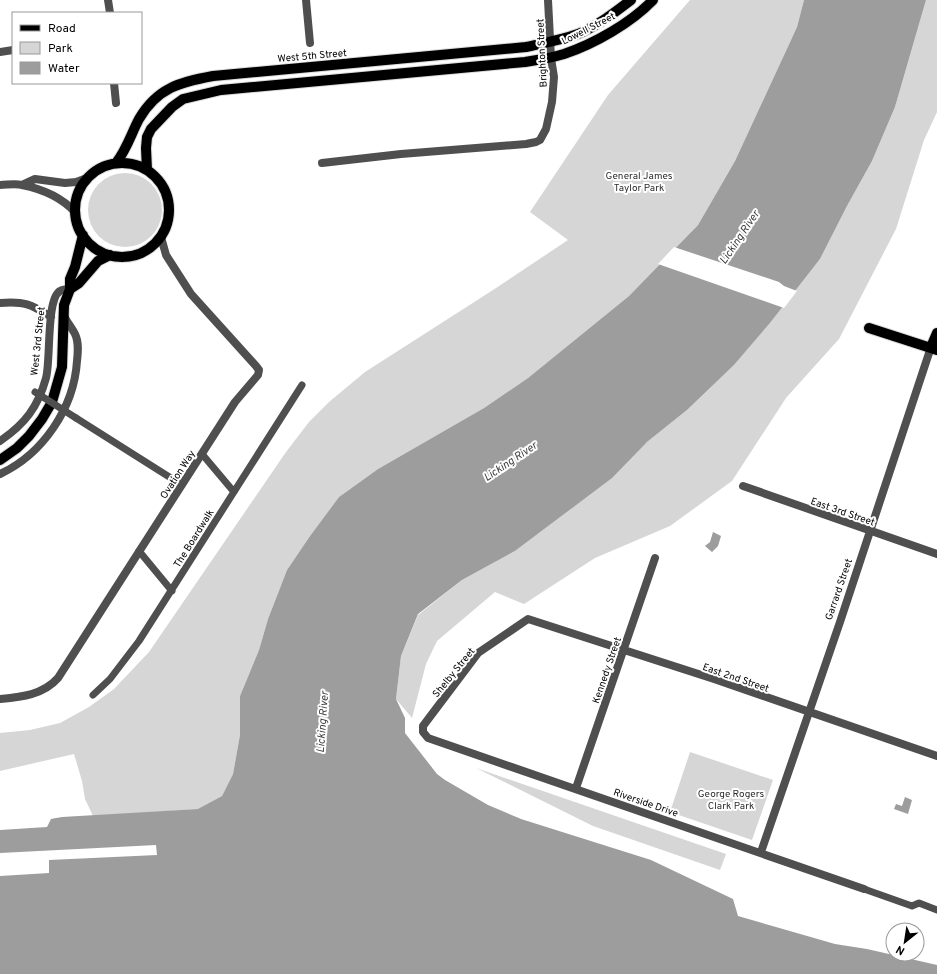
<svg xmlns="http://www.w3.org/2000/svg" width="937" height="974" viewBox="0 0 937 974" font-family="Overpass,sans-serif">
<rect width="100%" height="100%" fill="#fff"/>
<path fill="#d6d6d6" d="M690,0H804L797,27L735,161L698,225L629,296L528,378L484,408L378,469L339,497L310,536L287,570L268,619L259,650L240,696V735L233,774L222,796L199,809L93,816L85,799L82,781L74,754L0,771V733L30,730L60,723L89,707L114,689L149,652L286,452L309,422L329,402L365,372L493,290L568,240L530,212L608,95Z
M926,0H937V112L924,140L896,229L839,339L786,398L732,481L670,526L595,558L524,604L495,592L437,641L426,664L412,718L396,699L401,656L418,615L462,580L515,551L564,514L647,442L687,410L734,365L770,323L820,259L847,206L872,161L895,107Z
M88 210a37 37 0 1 1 74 0a37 37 0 1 1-74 0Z
M690,752L773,780L752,840L670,812Z
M476,768L726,854L720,870L593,826Z"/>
<path fill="#9d9d9d" d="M804,0H926L895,107L872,161L847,206L820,259L770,323L734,365L687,410L647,442L612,478L515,551L462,580L418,614L401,656L396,699L405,718V733L437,774L445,780L488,805L521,819L651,860L733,899L738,916L835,944L867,949L937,965V974H0V825L28,823L62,817L198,809L222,796L233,774L240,735V696L259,650L268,619L287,570L310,536L339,497L378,469L484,408L528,378L629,296L698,225L735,161L797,27Z
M713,532L721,536L718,546L712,552L705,546L710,542Z
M905,797L912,800L908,814L894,809L896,804L902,806Z"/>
<path fill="#fff" d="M674,247L779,282L784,286L797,291L784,308L658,264Z
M43,819H51L47,827L0,830V823L28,821Z
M156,845L157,855L49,860V873L0,876V853Z"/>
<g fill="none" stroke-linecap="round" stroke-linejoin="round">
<defs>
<path id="primary" d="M116,163C127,149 131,134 139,119C157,88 180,82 213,76L526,47C544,43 561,40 578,34C597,26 614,13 631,0
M75 210a47 47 0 1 1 94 0a47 47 0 1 1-94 0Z
M147,170L146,148L147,137L151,129L172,107L183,99L221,90L525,62C538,60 551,58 564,54C594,44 631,23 653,0
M70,289L79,283L98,261L110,255
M869,328L937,350
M931,347L937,333
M0,460L17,448L29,436L42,419L52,402L62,367L64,305L70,289V279L75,267L83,235"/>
</defs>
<use href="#primary" stroke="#dbdbdb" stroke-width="12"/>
<path stroke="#4f4f4f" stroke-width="7" d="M76,418L182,485
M202,454L234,492
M139,551L172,591
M93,695L110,679L139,641L302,385
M864,889L912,906L919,903L937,910"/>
<path stroke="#4f4f4f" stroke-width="8" d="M108,0L110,13
M306,0L310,43
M0,52L13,50
M114,83L116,103
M322,163L401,154L526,144L536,142L540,140L546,129L552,102L554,77L551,58L548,0
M0,303C24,301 31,304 51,317
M0,441C25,424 38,407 46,378C51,360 46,299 60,291C63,289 67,289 70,289
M0,474C43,454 74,408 77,361C78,352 79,342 75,334C72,328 67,322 64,316
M743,486L937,554
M0,699C21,697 43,695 58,678L235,402L258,375L259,370L256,366L191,294L166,255L161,237
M576,788L655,558
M761,852L840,622L931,347
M864,889L428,738L423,732V726L478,653L528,619L714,679L937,756"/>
<path stroke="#4f4f4f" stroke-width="8" d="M0,185C7,185 15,183 22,185C42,189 62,198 75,212
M22,185L35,179L65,183L76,182L87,178"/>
<use href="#primary" stroke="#000" stroke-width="10"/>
<path stroke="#4f4f4f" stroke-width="7" d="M35,392L76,418"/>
</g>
<g text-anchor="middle" stroke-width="4" stroke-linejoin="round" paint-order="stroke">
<g font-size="10" fill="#000" stroke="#fff">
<text transform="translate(588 28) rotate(-27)" y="4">Lowell Street</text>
<text transform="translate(541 53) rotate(-93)" y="4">Brighton Street</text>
<text transform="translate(312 55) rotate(-5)" y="4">West 5th Street</text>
<text transform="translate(37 341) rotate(-84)" y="4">West 3rd Street</text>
<text transform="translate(177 474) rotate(-57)" y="4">Ovation Way</text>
<text transform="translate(843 511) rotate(19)" y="4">East 3rd Street</text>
<text transform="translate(193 538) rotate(-58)" y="4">The Boardwalk</text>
<text transform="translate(838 589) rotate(-71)" y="4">Garrard Street</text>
<text transform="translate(606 670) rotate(-71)" y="4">Kennedy Street</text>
<text transform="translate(453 672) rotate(-51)" y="4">Shelby Street</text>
<text transform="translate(736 677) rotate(19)" y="4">East 2nd Street</text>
<text transform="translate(646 802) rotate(19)" y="4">Riverside Drive</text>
</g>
<g font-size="10" fill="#2d2d2d" stroke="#fff">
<text x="639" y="179">General James<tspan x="639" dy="12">Taylor Park</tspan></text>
<text x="731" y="797">George Rogers<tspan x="731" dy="12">Clark Park</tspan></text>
</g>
<g font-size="11" font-style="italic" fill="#3e3e3e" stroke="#fff">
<text transform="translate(739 237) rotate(-56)" y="4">Licking River</text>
<text transform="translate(510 461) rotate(-34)" y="4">Licking River</text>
<text transform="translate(322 722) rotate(-86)" y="4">Licking River</text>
</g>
</g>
<rect x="12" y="12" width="130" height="72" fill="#ffffff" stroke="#999999"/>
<rect x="20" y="25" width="20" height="6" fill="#000000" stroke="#999999"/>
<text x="48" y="32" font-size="12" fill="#000000">Road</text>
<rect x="20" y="42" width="20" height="12" fill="#d6d6d6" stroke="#999999"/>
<text x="48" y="52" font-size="12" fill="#000000">Park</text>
<rect x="20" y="62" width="20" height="12" fill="#9d9d9d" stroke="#999999"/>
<text x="48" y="72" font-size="12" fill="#000000">Water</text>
<g transform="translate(905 942) rotate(210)"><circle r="19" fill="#ffffff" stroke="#999999"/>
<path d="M0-3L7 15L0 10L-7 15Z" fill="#000000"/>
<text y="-6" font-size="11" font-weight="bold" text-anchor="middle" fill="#000000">N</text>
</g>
</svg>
